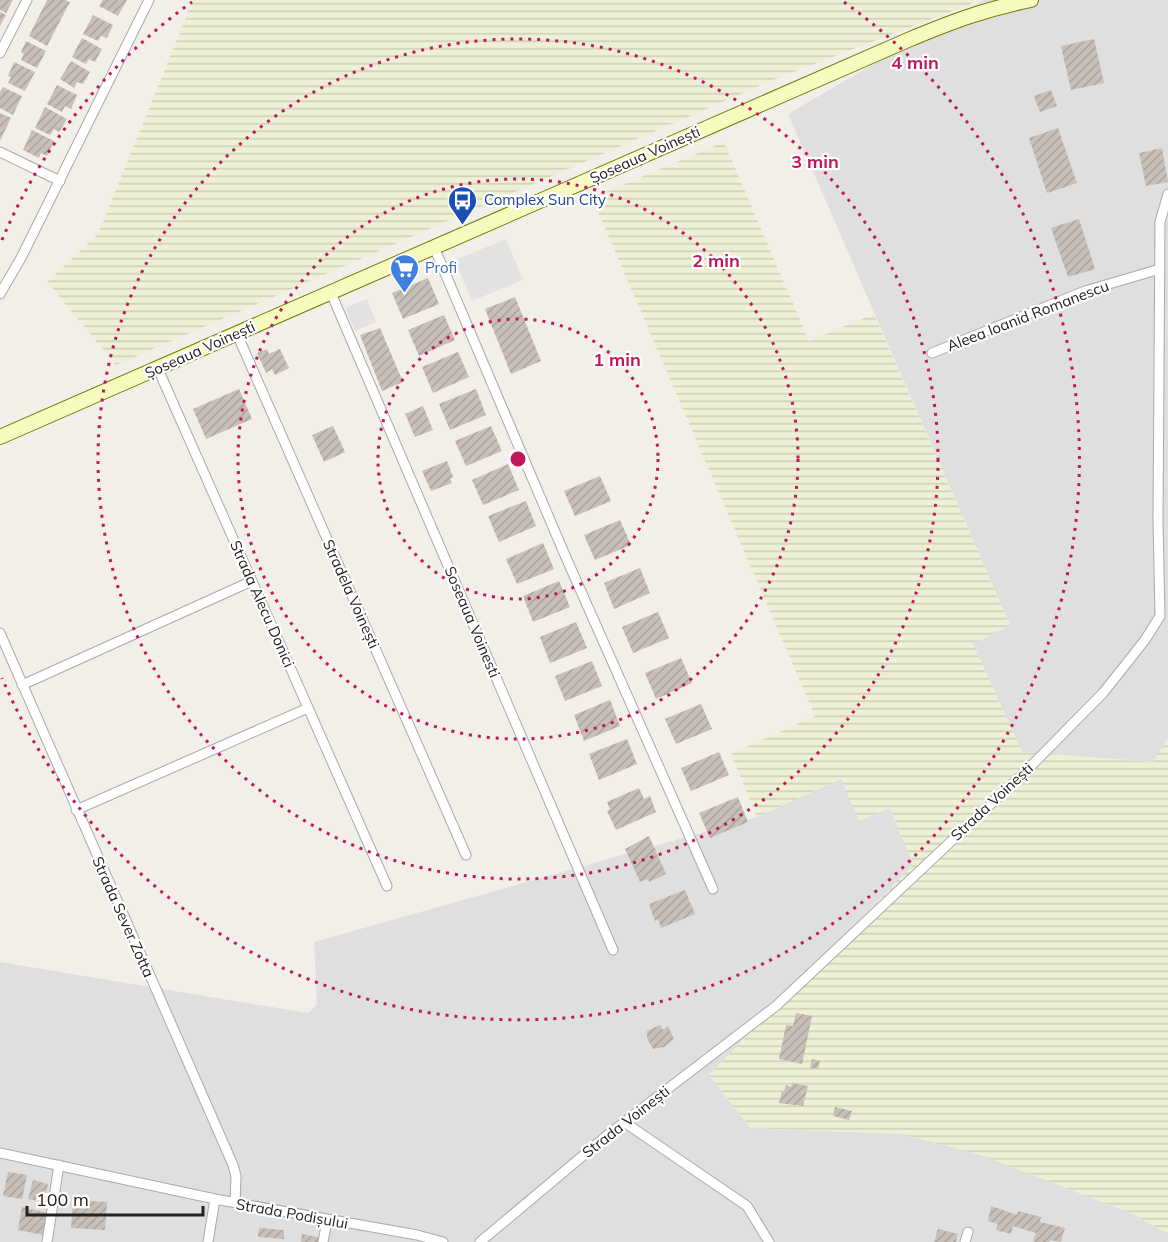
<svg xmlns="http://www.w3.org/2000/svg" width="1168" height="1242" viewBox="0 0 1168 1242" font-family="Mulish,sans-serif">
<defs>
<pattern id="farmland-rules" width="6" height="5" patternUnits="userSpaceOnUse" patternTransform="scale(1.5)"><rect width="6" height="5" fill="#eef0d5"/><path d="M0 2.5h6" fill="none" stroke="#ccceb7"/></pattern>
<pattern id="building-hatch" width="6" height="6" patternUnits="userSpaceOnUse" patternTransform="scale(1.5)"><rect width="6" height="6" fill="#c7bfb8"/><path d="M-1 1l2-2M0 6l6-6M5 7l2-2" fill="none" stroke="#aba49e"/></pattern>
</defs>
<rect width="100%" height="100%" fill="#f2efe9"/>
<path fill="#e0dfdf" d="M983,0H1168V738L1154,762L1022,752L973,644L1010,625L788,114Z
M841,779L889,807L914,865L709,1075L751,1128L902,1134L984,1155L1133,1214L1168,1234V1242H0V962L308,1013L317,1004L314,942L757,817Z"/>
<path fill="url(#farmland-rules)" d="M193,0H981L780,77L116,365L47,282L98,234Z
M724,142L809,341L874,314L1010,625L973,644L1022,752L1153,762L1168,738V1234L1133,1214L984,1156L902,1134L751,1128L709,1075L913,865L890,808L859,821L841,779L757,817L731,754L815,716L592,198Z"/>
<path fill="#e2e2e2" d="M506,239L523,280L472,301L455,260Z
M367,299L376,322L355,331L345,308Z"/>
<path fill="url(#building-hatch)" d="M0,0H13L6,13L0,10Z
M47,0H65L70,2L47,46L29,36Z
M103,0H127L118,16L99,6Z
M0,12L6,15L0,26Z
M93,15L113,25L107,38L101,36L98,41L83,34Z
M82,38L102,49L95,62L89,59L86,64L72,57Z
M1094,39L1104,83L1071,90L1061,46Z
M26,41L46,51L37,68L21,60L24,54L21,52Z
M71,61L90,72L83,84L77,82L74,88L60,79Z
M14,62L35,72L25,91L8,83L11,77L8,76Z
M57,85L77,95L71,109L65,106L62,112L47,104Z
M3,87L22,96L13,115L0,108V92Z
M1051,90L1057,106L1040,112L1034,96Z
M45,107L67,119L59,132L54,129L50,135L35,128Z
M0,113L11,118L0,141Z
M1058,128L1077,183L1047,193L1029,138Z
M32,130L54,141L47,156L41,153L39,158L23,150Z
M1162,148L1168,182L1146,186L1139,153Z
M1079,219L1095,269L1068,277L1051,228Z
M428,278L439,304L403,319L392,293Z
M515,297L541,361L511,374L485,309Z
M444,315L455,340L419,356L408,330Z
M380,328L403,382L382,391L360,335Z
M267,349L269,354L280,349L289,368L275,375L272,369L266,373L257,353Z
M458,352L469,377L433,393L422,367Z
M239,389L252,419L206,439L193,409Z
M476,389L486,415L450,430L439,404Z
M423,406L433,430L415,437L405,414Z
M333,426L345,452L324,462L312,435Z
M491,426L502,451L466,466L455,441Z
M447,461L453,477L450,479L452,483L431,491L422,471Z
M508,464L519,490L483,505L472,480Z
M600,476L611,501L575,516L564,491Z
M526,501L536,526L499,542L488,516Z
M620,520L631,545L595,560L584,535Z
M543,543L554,569L517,584L506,559Z
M640,568L650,593L614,609L604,583Z
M559,581L570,607L533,622L523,596Z
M658,612L669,638L633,653L622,627Z
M576,622L587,648L550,663L540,637Z
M681,658L692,683L656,699L645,673Z
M592,661L602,686L565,701L555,676Z
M610,700L620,726L584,741L574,715Z
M701,704L712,729L676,744L665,719Z
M627,739L637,764L599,780L589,754Z
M719,752L729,775L691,791L681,768Z
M639,788L644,799L650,796L656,812L616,830L607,811L610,809L607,802Z
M738,797L748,822L710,838L699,813Z
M649,836L666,874L649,882L648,879L640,882L625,849Z
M685,890L695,914L661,928L658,919L655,921L649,904Z
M796,1013L812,1016L802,1064L779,1059L786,1025L793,1026Z
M660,1025L663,1030L668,1026L674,1039L664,1047L653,1049L647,1038V1031Z
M812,1059L820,1061L818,1069L810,1068Z
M792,1083L808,1086L803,1106L779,1103L782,1091L784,1092L786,1085L791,1087Z
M835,1107L852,1111L849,1120L833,1116Z
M8,1172L27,1175L22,1199L3,1196Z
M33,1180L48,1184L44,1202L28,1199Z
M73,1200L107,1202L105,1230L71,1228Z
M991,1206L1017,1215L1018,1211L1041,1217L1040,1222L1065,1228L1061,1242L1050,1240V1242H1036L1033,1241L1036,1233L1013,1226L1011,1234L996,1230L998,1224L988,1221Z
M22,1207L48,1213L44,1235L18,1230Z
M259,1228L284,1230V1239L258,1237Z
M938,1229L958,1234L956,1242H934Z
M302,1234L322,1238L321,1242H301Z"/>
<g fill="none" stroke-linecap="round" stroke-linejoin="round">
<defs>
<path id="street" d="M0,53L27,0
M0,152L60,181
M434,247L564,553L713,889
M331,293L613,950
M0,294L21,258L149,0
M237,334L466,855
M932,353L1085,291L1160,269
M158,369L387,886
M0,633L233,1165L236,1176L235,1203
M22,685L252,581
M76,810L308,708
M624,1122L747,1206L769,1242
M0,1153L215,1199L417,1235L443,1242
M47,1242L59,1165
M208,1242L215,1199
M323,1242L327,1221
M480,1242L610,1133L776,1006L1026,771L1103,693L1145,640L1160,616L1158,521L1160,222L1168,194
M965,1242L968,1232"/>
<path id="secondary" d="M0,437L908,40C951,22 985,9 1031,0"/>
</defs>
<use href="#street" stroke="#a9a9a9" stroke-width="11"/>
<use href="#secondary" stroke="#707d05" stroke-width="16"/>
<use href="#street" stroke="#fff" stroke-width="9"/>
<use href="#secondary" stroke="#f7fabf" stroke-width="14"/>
</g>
<g fill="none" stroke="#c2185b" stroke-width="3" stroke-dasharray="3 6">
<circle cx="518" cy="459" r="140"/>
<circle cx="518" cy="459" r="280"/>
<circle cx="518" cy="459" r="420"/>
<path d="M2 240A561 561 0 0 1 192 2M844 2A561 561 0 1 1 2 678"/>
</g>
<defs>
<symbol id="bus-pin" viewBox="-11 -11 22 30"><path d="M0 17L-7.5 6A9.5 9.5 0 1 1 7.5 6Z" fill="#1a4fb4" stroke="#fff"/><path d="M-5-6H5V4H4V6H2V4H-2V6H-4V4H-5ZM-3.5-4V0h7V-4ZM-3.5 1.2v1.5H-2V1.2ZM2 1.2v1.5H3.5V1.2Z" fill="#fff"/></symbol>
<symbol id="supermarket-pin" viewBox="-11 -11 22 30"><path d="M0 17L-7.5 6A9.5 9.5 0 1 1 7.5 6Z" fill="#3f7fe0" stroke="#fff"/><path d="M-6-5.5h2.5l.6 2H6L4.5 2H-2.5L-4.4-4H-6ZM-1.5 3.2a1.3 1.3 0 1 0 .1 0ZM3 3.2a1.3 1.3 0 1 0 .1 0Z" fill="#fff"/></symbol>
</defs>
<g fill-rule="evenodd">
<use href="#bus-pin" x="446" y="184" width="33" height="45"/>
<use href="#supermarket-pin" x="388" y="252" width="33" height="45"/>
</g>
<g text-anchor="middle" stroke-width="4.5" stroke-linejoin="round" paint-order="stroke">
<g font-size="15" fill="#222" stroke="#fff">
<text transform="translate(645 155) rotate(-24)" y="5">Șoseaua Voinești</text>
<text transform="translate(1028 316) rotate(-21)" y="5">Aleea Ioanid Romanescu</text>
<text transform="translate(200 350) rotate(-24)" y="5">Șoseaua Voinești</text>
<text transform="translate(351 594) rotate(66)" y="5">Stradela Voinești</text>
<text transform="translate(262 604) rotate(66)" y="5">Strada Alecu Donici</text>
<text transform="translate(472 622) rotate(67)" y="5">Soseaua Voinesti</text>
<text transform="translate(992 802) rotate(-43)" y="5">Strada Voinești</text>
<text transform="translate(123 917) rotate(66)" y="5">Strada Sever Zotta</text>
<text transform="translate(626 1122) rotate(-38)" y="5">Strada Voinești</text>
<text transform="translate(292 1214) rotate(10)" y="5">Strada Podișului</text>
</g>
<g font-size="15" fill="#164399" stroke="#fff" text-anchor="start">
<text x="484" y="205">Complex Sun City</text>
</g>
<g font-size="15" fill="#366cbe" stroke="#fff" text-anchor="start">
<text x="425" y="273">Profi</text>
</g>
</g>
<circle cx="518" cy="459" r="9" fill="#c2185b" stroke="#fff" stroke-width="3"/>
<g font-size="18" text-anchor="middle" font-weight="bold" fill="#c2185b" stroke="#fff" stroke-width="4.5" stroke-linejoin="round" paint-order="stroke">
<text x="915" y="69">4 min</text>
<text x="815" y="168">3 min</text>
<text x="716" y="267">2 min</text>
<text x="617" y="366">1 min</text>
</g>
<path d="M27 1206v9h176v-9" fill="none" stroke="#222222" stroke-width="3"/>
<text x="36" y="1206" font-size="18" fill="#222222" stroke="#ffffff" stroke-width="4.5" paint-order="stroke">100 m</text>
</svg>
